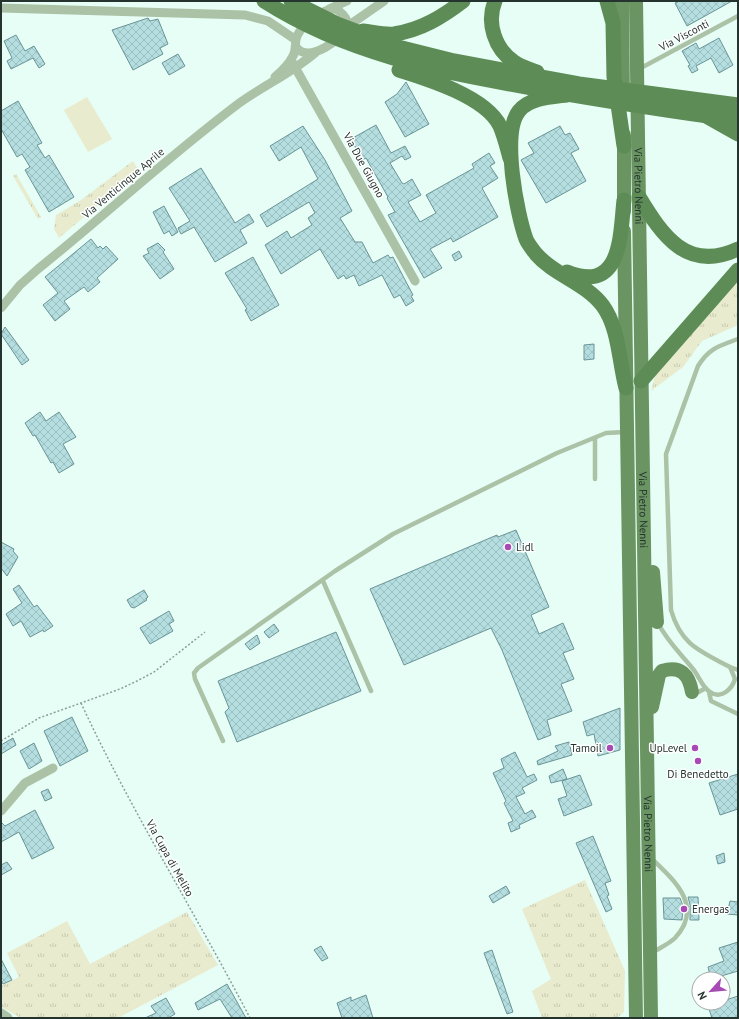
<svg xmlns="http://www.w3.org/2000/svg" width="739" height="1019" viewBox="0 0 739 1019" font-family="'PT Sans',sans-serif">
<defs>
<pattern id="grass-tufts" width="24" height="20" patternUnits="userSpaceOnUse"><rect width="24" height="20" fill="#e9ebce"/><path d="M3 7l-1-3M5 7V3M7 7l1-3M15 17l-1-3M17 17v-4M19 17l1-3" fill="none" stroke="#c8cab1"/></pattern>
<pattern id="building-cross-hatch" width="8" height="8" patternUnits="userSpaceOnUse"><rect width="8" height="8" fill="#b5dee1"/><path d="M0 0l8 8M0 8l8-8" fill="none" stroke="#9cbfc1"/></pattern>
</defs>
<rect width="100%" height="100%" fill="#e6fef5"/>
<path fill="url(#grass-tufts)" d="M133,161L139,171L59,238L54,229L56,215L81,200Z
M16,174L41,217L38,219L13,176Z
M738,277V325L702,341L683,367L651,391L655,376Z
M585,880L625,971L624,1012L617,1018H542L532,991L551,979L522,909Z
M187,912L218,965L118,1018H21L1,1007V986L19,977L7,953L67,921L90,964Z"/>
<path fill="#e9ebce" d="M87,97L112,139L88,152L64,110Z"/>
<path fill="url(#building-cross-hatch)" stroke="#6a9496" d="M679,1H732L687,26L675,3Z
M148,18L150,21L158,19L168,44L160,48L163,54L133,70L112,30Z
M16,35L25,51L34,46L45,64L39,68L33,58L11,69L7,61L12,58L4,41Z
M719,38L733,65L719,73L711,58L696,66L698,70L692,73L688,66L690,65L682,51L696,43L699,49Z
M178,54L185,66L169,75L162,63Z
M406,82L429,124L405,137L385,102L397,94Z
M18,101L42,143L37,145L45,158L49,155L74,197L49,212L25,170L30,167L22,154L17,157L1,129V111Z
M376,125L391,153L405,146L411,157L405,160L402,156L390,163L402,183L404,184L412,179L421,195L408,202L420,222L436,213L426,195L474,168L472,164L489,153L495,163L490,166L498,178L482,188L498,217L453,242L451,238L430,249L442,268L424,278L388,215L395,212L387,198L388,197L366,158L362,160L351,139Z
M303,126L325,160L352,211L340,218L355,242H362L373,263L388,255L390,258L393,257L413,295L411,296L414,301L406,306L400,295L394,298L382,275L359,286L354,275L346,279L344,275L338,279L320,249L281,274L265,245L287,231L291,238L312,225L308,218L315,213L309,202L267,227L260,215L318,179L301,147L279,161L270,146Z
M560,126L565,135L570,133L579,149L571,153L586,181L546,203L521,160L534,153L528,143Z
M201,168L235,223L249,214L254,222L240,230L247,243L215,262L194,227L181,234L178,228L190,221L169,188Z
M164,206L178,232L172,236L169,231L164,234L153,212Z
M91,239L98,248L100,246L103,249L106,246L118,259L97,278L100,282L88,292L84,287L64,301L70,309L55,321L43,305L58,293L45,277Z
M158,243L165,250L163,252L174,269L160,279L143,256L149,253L147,249Z
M459,251L462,257L455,261L452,255Z
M253,257L279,305L251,321L245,310L247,309L225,273Z
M5,327L29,360L22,365L1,334Z
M594,344V359L584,360V345Z
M40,412L46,421L59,412L76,437L63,444L74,464L59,473L53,462L51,463L35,435L33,436L25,423Z
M516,530L549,607L531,615L539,634L563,623L574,649L563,653L574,679L561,684L572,711L547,720L551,735L538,740L502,650L491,628L404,665L370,589L497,535L498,537Z
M1,542L14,549L13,551L18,557L7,576L1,568Z
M19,585L34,607L37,605L53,626L44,632L43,630L30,637L21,621L13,626L6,614L22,603L13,589Z
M144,590L148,597L146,599L147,600L134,608L131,607L127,600Z
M169,611L174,621L169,624L173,631L150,644L140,628Z
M274,624L279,631L269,638L264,632Z
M336,632L361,691L237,742L225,712L229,708L218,681Z
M257,635L260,643L250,650L245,644Z
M620,708V750L598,756L594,734L587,736L583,722Z
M72,717L88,751L60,766L44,731Z
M13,738L16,745L1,754V745Z
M569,742L572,755L538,765L537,761L558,751L555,746Z
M34,743L42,761L29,769L20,751Z
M515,752L527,777L534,774L537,780L522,788L525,793L516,797L525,814L532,810L536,817L519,825L520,828L511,832L508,823L513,821L504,803L506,801L493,773L504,768L501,759Z
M563,769L567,779L551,783L549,776Z
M738,774V809L720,815L709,783Z
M580,775L592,805L564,816L558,799L567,796L562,781Z
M48,789L52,798L45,801L41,792Z
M35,810L54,848L32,859L19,832L1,842V822L5,826Z
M593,836L611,881L605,883L609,895L607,896L612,909L606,912L576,843Z
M724,853L725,862L718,864L716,856Z
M7,862L12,869L1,875V865Z
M506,886L510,893L493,903L489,896Z
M688,897H698L699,920H690V905Z
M663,898H680L683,906L682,920L664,919Z
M730,901L738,902V915L727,914Z
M738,942V971L711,979L708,967L724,961L719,948Z
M321,946L328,958L322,961L314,950Z
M492,950L513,1012L507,1014L484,953Z
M1,959L12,980L3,984L1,980Z
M227,984L246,1018H232L220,999L198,1010L195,1003Z
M366,995L373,1018H342L337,1003L351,997V1001Z
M738,996V1018H712L708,1006L723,1003V1001Z
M166,998L175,1014L168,1018H145L156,1013L151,1006Z"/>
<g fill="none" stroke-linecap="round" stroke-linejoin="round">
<path stroke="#8b9f98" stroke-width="1.5" stroke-dasharray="2 2" stroke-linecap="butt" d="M81,703C131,811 195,912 250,1018
M1,741L39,718L120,689L137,681L154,672L205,632"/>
<path stroke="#abc2a7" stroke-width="4.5" d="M639,69L738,16
M595,438V479
M323,581L371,691
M658,623C667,641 681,654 693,669C699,676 702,687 710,692C721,700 732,689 735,679L730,667C700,651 681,645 671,610L666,454L698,366C709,348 719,346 738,339
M730,667L738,670
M709,692L711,701L738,714
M693,695L706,688
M223,741L195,679L194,673L198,668L335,571L393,534L557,453L606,433L625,432
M652,953C659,948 669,944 675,938C704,907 675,881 653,860"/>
<path stroke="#abc2a7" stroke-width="9" d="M1,8L245,15L268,21L296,40
M329,9L347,1
M348,26L384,1
M291,60L415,281
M275,77C282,71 289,64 293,56C297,49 294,43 297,36C302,25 328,3 339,11C344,15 348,19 348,26C343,39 309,63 297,48
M1,308L20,285L38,269C105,215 169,156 238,104C264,85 292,73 316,52
M1,811L25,783L53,768"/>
<path stroke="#abc2a7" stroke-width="11" d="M1,1014L7,1018"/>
<g stroke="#6a9562" stroke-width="14">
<path d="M622,1L623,101"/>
<path id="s1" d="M636,1L651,1018"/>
<path d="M624,135V211"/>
<path d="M624,231L636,1018"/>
<path d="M653,572L657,622"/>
<path d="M652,707L659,675L662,671C681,665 689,675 692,692"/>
</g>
<path stroke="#5e8c56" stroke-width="15" d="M495,1C486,23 495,49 514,62C521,67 529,69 537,72
M607,1L613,23L614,77L624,146
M363,31C373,32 384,35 394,34C421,30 442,17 463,1
M567,95C551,97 529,98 519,111C501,133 517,214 526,239C528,244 533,250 536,254C554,275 586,283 603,306C619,328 619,362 626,388
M706,116L738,134
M639,197C662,235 687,273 738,249
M567,272C622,294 620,236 624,200
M641,381L738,270"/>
<path stroke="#5e8c56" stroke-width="15" d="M264,1C347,54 437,71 532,88C601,100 669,111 738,120
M291,1L337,24L398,47L454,61L579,84L738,105
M399,70C428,79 486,97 500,126C504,135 507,147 510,158"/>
</g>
<g fill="#a74ab4" stroke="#fff" stroke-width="1.5">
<circle cx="508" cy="547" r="4"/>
<circle cx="610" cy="748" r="4"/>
<circle cx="695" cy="748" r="4"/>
<circle cx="698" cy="761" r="4"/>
<circle cx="684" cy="909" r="4"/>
</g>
<g text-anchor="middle" stroke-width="3" stroke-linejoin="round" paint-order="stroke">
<g font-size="11" fill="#25342f" stroke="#fff">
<text transform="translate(684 35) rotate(-28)" y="4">Via Visconti</text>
<text transform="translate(364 165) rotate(61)" y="4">Via Due Giugno</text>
<text transform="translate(123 183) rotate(-40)" y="4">Via Venticinque Aprile</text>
<text dy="4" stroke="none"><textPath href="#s1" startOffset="185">Via Pietro Nenni</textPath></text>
<text dy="4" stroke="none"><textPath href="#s1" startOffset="509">Via Pietro Nenni</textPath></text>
<text dy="4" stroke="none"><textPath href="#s1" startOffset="833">Via Pietro Nenni</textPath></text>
<text transform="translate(170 858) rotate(61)" y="4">Via Cupa di Melito</text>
</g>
<g font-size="11" fill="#25342f" stroke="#fff" text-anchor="start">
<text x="516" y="551">Lidl</text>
<text x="602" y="752" text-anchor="end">Tamoil</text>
<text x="687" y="752" text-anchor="end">UpLevel</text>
<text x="698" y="778" text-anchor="middle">Di Benedetto</text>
<text x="692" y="913">Energas</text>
</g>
</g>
<rect width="739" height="1019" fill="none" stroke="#25342f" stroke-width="4"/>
<g transform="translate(711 991) rotate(243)"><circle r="19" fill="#ffffff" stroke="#a8aeac"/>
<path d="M0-3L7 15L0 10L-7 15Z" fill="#a74ab4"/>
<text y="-6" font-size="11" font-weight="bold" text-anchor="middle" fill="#25342f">N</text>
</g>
</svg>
